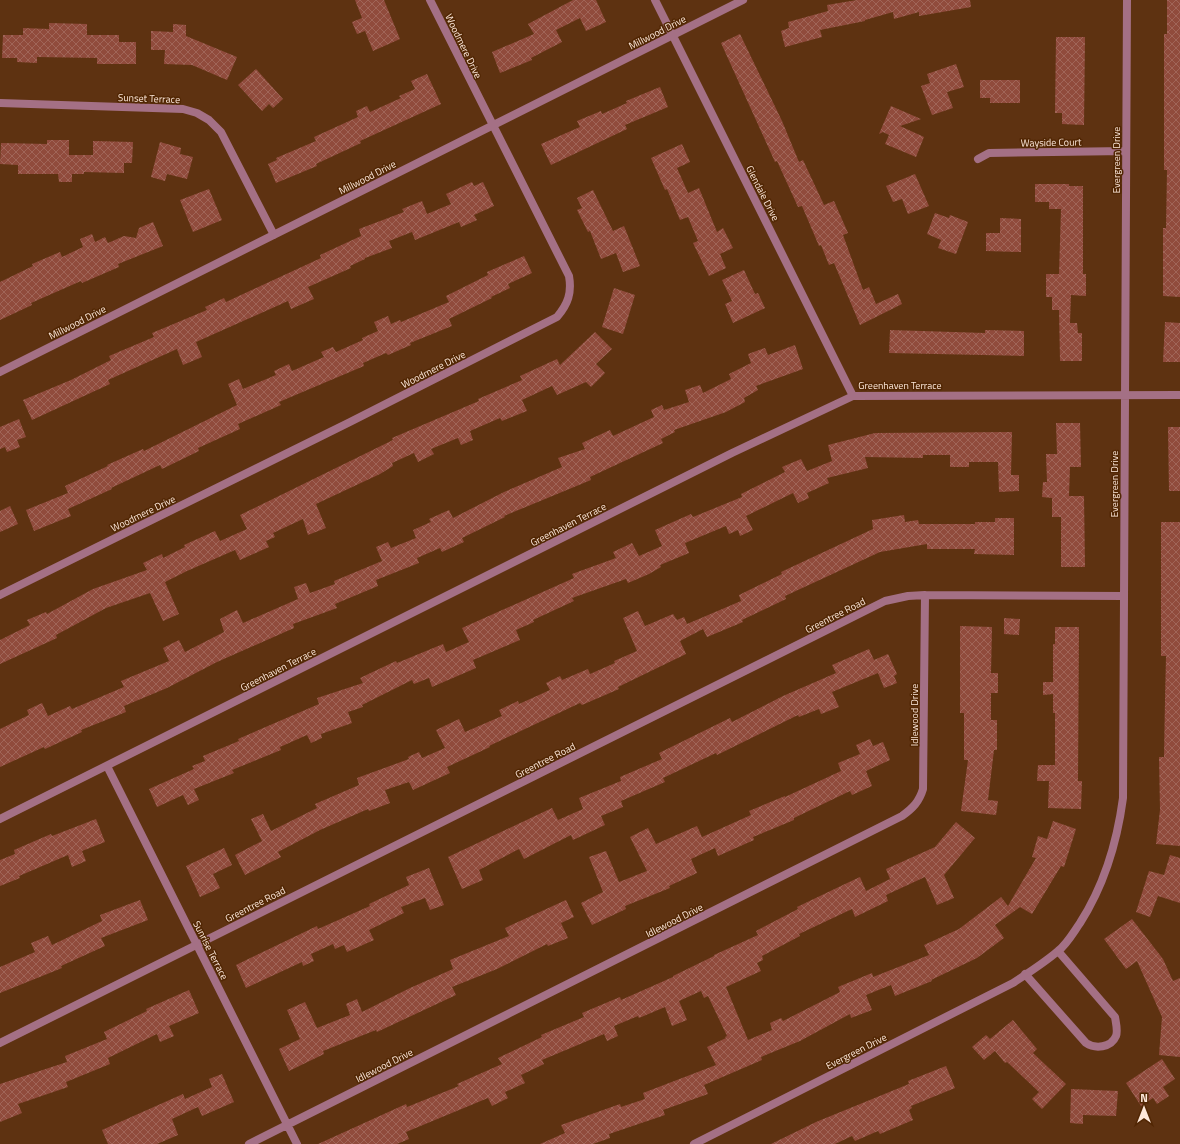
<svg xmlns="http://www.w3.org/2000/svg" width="1180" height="1144" viewBox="0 0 1180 1144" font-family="'Titillium Web',sans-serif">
<defs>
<pattern id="building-cross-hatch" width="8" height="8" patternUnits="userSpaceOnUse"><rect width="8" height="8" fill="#904b3c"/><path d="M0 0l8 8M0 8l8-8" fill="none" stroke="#a06558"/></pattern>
</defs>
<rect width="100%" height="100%" fill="#5e3211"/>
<path fill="url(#building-cross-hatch)" d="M355,0H384L400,39L373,51L365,31L357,34L352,22L362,18Z
M573,0H596L606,22L586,31L580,18L556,30L562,42L531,58L532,60L500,73L492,52L534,34L528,24Z
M857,0H970L971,7L919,16V12L894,19L893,12L865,20V21L820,30L822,37L785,47L781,31L789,28L788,22L828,11L827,5Z
M1167,0H1180V297L1163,296V228H1166L1167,170H1164V34H1167Z
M49,23L87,24V35H119V42H136V64H97V58L37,57V63L17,62V58H2L3,35H23V28L49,29Z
M173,24L186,25V36L237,57L227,80L192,65L164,64L165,50H151V31L173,32Z
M740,34L782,121L799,162L803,160L824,205L834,201L848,233L843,235L863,290L869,287L876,304L898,294L902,304L860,325L834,263L829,265L821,245L819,246L802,206L798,207L777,161L775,162L721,43Z
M1056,37H1085L1084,125L1062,124V113H1055Z
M956,64L964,87L947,92L953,108L932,115L921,86L930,83L927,74Z
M256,69L283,99L273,108L269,104L262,111L238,85Z
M427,74L441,104L360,141L361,143L316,164L317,166L276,183L268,164L277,160L276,158L316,141L314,137L358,117L356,111L367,106L370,112L401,98L399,96L415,89L411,81Z
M980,80H1020V103H990V98H980Z
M660,87L668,107L625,125L627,129L551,165L541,144L580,127L577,121L601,111L602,114L627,103L626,101Z
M891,106L921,119L900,126L924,137L916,157L885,144L889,135L883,132L879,134Z
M47,140H69V155H93V141L133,142L132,163H124V173L84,172V174H72V182H59L58,174H18V165L0,164L1,143L47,144Z
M160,142L181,148L180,154L193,157L187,179L167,174L165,181L151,177Z
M682,144L690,162L677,168L688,193L699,188L717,232L723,228L733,248L720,254L726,268L709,276L693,243L698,241L688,217L680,220L667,189L665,190L651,158Z
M915,174L929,206L908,214L902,199L893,202L886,186Z
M472,182L474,186L483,182L494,206L474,215L477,220L461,227L459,222L415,240L412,232L389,241L392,248L365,258V259L350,266L351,268L308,287L314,299L291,309L288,301L196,342L202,357L183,365L177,349L108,380L110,384L32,420L23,400L71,380L111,360L109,356L154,337L152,333L207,310L205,307L224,298L226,302L321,258L320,255L361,236L359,229L404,212L402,209L422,201L427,214L451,204L446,194Z
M1035,184H1069V186H1083V274H1086V296L1071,295L1070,323H1077L1078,333H1082V361H1060L1059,310H1052V297H1046V274H1059L1061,209H1049V202H1035Z
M209,189L222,220L193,232L180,200Z
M593,190L613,231L624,226L640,266L623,272L616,253L601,259L590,231L588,232L577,210L582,208L577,198Z
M935,213L949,218L950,215L968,222L956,254L938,248L941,240L927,234Z
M1000,218L1021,219V252L986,251V233H1000Z
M153,222L163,246L118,264L119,267L82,283L81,281L31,303L32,305L0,320V282L33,266L32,264L60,252L62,257L83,247L80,239L92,234L95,242L105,237L108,243L124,236L136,238L139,228Z
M524,256L532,273L508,284L510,288L491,297L492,298L449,319L452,326L410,343L411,345L388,355L386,353L363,363L364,366L279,402L281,405L238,424L240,429L198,448L199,451L162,469L160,465L111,488L112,489L68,509L71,516L34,531L26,510L68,493L65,486L108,466L107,465L143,449L144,451L237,405L228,384L239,379L243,389L276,375L274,371L289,364L292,371L324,357L321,352L333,347L336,352L363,340L362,338L378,331L374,322L388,316L391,324L400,320L401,322L449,302L446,296L488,275L487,272Z
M744,270L755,294L758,293L765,308L733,323L725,304L732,301L722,280Z
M614,288L635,295L623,334L602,327Z
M1165,322L1180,323V362H1163Z
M890,330L985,333V330L1024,331V356L889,353Z
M595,332L612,349L596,364L605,373L591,387L586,382L557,395L552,386L522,400L527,411L502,421L500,418L470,431L473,440L461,445L458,438L431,449L434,454L418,462L414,453L392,463L393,466L380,474L316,504L326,528L308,535L303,519L273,533L275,537L266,541L269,547L240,560L235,550L187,571L165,582L179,614L163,621L150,593L106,608L56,635L57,638L0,664V640L30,625L27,620L46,612L47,614L93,589L147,570L143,563L162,554L163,558L185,547L184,545L215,531L220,541L247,529L240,515L393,440L392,438L479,401L478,399L522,380L520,376L557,359L560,365Z
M795,345L803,369L756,386L758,390L744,398L745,402L726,412L674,430L675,432L661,439L663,443L590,477L591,480L504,516L505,517L462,538L464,542L442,552L440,548L417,558L419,563L376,580L378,586L335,604L337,608L293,624L294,628L217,662L167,688L124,706L126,712L81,730L82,732L45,749L44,747L0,767V729L29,715L27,710L42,703L48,716L70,706L72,709L124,687L121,681L169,661L163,648L179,640L185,652L224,632L220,619L237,610L243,623L298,599L294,587L306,583L310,593L335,584L334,581L382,561L376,547L388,542L391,548L416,538L413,530L431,522L429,519L449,510L453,518L504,492L562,467L558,458L585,449L582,443L610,430L613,436L654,417L651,410L662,405L664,410L689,402L685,390L700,385L703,393L731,379L729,374L751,363L748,354L765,348L768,355Z
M19,419L26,437L17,440L20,447L7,452L5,447L0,449V427Z
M1056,423H1080L1081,467H1070L1069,496H1084L1085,567H1061V517H1052V498L1042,497L1043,482H1047L1046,454H1057Z
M1168,427H1180V491H1169Z
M1012,432L1011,475H1019V491L999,492L998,462H969V467H950V455H923V458L865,457L868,468L827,478L829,483L807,493L809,498L798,503L793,493L746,516L753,530L740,536L738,530L729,534L726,526L685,543L689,553L660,565L661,567L649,574L628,583L626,579L572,598L574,601L533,620L534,622L516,630L520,640L473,660L476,668L432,687L429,678L414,684L412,680L362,705L363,707L348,712L352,723L321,734L322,738L311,743L307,735L280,747L281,750L232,770L234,773L194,789L199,800L188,805L183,795L157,807L149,789L194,769L192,766L205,761L203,756L239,741L238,739L319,704L317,698L363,683L360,678L396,661L397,663L443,644L446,652L469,642L462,628L574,578L572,574L616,558L613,552L632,543L639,556L662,546L655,530L691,514L693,517L742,497L741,494L785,472L782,467L801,459L807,471L832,461L828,445L875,433Z
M10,506L18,524L0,532V511Z
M904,515L905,522L918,520L919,524H975V522H995V518H1014V555L974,554L975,549H927V544L880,552L785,596L786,599L742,620L743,622L707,637L703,629L680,641L686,654L618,687L619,689L582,705L580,703L489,746L490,747L447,767L450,773L413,790L409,782L385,790L390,803L369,811L368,809L320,830L278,852L281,857L245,875L235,855L262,841L251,819L263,814L271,831L317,808L315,804L359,785L357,778L409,759L408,757L419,752L422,758L445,748L436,730L459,719L465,732L502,716L499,710L518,701L519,704L550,690L546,683L560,676L562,680L588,669L590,674L615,663L614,661L637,651L623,618L638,611L645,626L673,614L677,620L684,617L687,624L741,601L739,595L782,574L781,572L873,529L872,520Z
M1161,522H1180V846L1156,844L1160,810L1159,757H1164L1165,700L1166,656H1161Z
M1004,618L1020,619L1019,635L1004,634Z
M960,626L992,627L991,673H998V693H991V720H997V750H994L988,800L998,801L996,815L961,811L968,760H964V713H960Z
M1055,627H1079L1078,781H1082L1081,809L1048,808L1049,781H1037L1038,765H1055V713H1053V694L1043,695V682H1053V644H1055Z
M869,649L874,660L888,654L897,674L894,676L897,683L884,688L878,673L832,692L839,707L821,714L819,709L799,717L798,715L717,755L716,753L663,778L665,782L621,801L623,807L601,816L605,825L573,840L571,835L524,859L519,849L479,870L483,880L462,889L448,857L552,808L558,820L583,809L579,798L621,781L620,777L662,759L659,753L730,718L732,722L783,696L836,673L832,665Z
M870,739L873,746L883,742L890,760L866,771L872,786L852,795L850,791L794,818V820L753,837L754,840L718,856L715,848L691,859L697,873L669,886L670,888L625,906L626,909L592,925L581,903L603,892L589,857L606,851L619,882L647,871L630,837L648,828L656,844L697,826L702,837L751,815L749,811L785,796V797L841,771L838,763L860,754L856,745Z
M96,819L105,842L82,851L86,861L72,867L68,855L19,876L20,878L0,886V860L15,854L14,850L51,834L52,836Z
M1053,821L1076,829L1064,867L1061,866L1032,914L1020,907L995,925L1004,938L977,958L931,980L932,981L895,996L891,985L866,995L872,1010L851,1018L850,1014L800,1041L761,1057L762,1060L704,1085L708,1094L663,1110L665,1115L609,1134L610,1138L593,1144H540L565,1133L561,1125L620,1104L621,1107L645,1099L643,1093L716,1065L707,1047L726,1038L725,1037L727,1036L708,996L704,998L701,991L679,1001L687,1020L672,1026L665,1007L639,1018L638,1016L614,1026L618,1036L607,1041L604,1034L542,1060L544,1064L521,1075L525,1083L505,1092L508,1098L492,1106L488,1098L406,1132L409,1139L397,1144H318L406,1104L407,1107L459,1086L457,1084L502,1064L498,1058L542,1037L541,1035L584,1017L582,1013L620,997L621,1000L673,977V976L714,956V955L758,935L756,931L798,909L797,907L845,884L860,877L866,891L890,879L886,869L935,847L956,822L975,838L944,875L954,898L937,905L925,877L886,895L888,901L855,917L852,909L799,934L800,936L762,956L763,960L757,963L761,971L726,987L748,1040L772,1030L770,1023L781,1018L783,1021L840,992L838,987L872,973L873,977L929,955L924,945L959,929L1001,897L1008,906L1036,858L1032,857L1038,836L1047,839Z
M224,848L232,865L213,874L220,888L200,897L186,866Z
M1170,855L1180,858V903L1158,896L1150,917L1136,912L1149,871L1164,875Z
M429,868L444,905L430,910L425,898L401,907L404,913L369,930L374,940L347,952L344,945L335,949L333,944L311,954L314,961L303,966L302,962L246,988L236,965L317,926L318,929L370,906L369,904L409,885L406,877Z
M140,900L148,920L101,938L105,946L61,966L62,968L0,993V967L35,952L31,943L48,936L52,945L102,921L100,915Z
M566,900L574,917L561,923L568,938L548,946L547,944L497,969L452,987L456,995L377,1032L376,1030L323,1051L324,1054L289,1071L279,1049L300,1039L287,1010L305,1002L317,1028L350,1015L346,1004L357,999L362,1012L410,988L453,969L450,960L509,936L505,928Z
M1132,919L1163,959L1173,981L1180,978V1057L1159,1055L1162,1017L1137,961L1126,969L1104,939Z
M189,990L199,1013L169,1026L174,1036L160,1042L157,1034L108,1058L110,1064L66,1082L68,1087L18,1104L22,1113L0,1122V1084L67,1062L65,1056L107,1039L104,1032L147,1011L146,1009Z
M1013,1020L1037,1049L1033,1053L1066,1084L1042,1109L1032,1099L1039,1092L1007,1062L1005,1063L995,1051L984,1060L972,1047L986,1035L990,1039Z
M1162,1059L1175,1079L1163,1087L1169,1096L1157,1104L1153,1098L1141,1106L1126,1083Z
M946,1066L955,1088L911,1106L912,1108L909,1110L913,1120L880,1134L878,1131L855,1141L852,1136L835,1144H771L816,1122L909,1084L908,1081Z
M222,1074L234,1102L202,1116L198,1107L172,1119L178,1135L157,1144H108L102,1130L183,1094L185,1099L212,1087L209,1079Z
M1071,1089L1118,1091L1116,1116L1083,1115V1124L1070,1123Z"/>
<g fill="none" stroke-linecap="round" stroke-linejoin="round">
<path stroke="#a47085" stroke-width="8" d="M655,0L853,396
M0,103L183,109L197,113L209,120L221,132L274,235
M978,159L989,153L1126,151
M0,372L743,0
M0,595L350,422L557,317C568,304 572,293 569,276L430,0
M107,766L297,1144
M0,819L732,453L853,396L1180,395
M1025,974L1086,1043C1095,1049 1111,1048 1116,1036C1118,1031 1116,1023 1115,1017L1058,951
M0,1043L885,601L908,596L925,595L1124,596
M249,1144L902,816C913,808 919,802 923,789L925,595
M694,1144L1013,983C1028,973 1044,963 1058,951C1067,944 1073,933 1080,923C1105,884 1117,843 1123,798L1127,0"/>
</g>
<g text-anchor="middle" stroke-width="3" stroke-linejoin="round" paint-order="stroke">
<g font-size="10" fill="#fde8db" stroke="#522704">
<text transform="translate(657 32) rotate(-27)" y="4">Millwood Drive</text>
<text transform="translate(464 46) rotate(64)" y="4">Woodmere Drive</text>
<text transform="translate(149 98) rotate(2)" y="4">Sunset Terrace</text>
<text transform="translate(1051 142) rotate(-1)" y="4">Wayside Court</text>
<text transform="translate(1116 160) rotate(-90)" y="4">Evergreen Drive</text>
<text transform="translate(367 177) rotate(-27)" y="4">Millwood Drive</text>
<text transform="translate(763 193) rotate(63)" y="4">Glendale Drive</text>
<text transform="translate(77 322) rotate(-27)" y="4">Millwood Drive</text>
<text transform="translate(433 369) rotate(-27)" y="4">Woodmere Drive</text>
<text x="900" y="389">Greenhaven Terrace</text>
<text transform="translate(1114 484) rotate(-90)" y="4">Evergreen Drive</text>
<text transform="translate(143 513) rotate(-26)" y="4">Woodmere Drive</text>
<text transform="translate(568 524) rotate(-27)" y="4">Greenhaven Terrace</text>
<text transform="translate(835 615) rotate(-27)" y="4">Greentree Road</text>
<text transform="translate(278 669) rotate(-27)" y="4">Greenhaven Terrace</text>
<text transform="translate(914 715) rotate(-90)" y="4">Idlewood Drive</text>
<text transform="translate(545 760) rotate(-27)" y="4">Greentree Road</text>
<text transform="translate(255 904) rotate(-27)" y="4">Greentree Road</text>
<text transform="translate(674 920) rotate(-27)" y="4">Idlewood Drive</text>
<text transform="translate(211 950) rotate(63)" y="4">Sunrise Terrace</text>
<text transform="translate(856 1051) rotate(-27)" y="4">Evergreen Drive</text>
<text transform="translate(384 1065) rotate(-27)" y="4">Idlewood Drive</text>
</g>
</g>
<g transform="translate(1144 1108)" stroke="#522704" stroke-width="3" paint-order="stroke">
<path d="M0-3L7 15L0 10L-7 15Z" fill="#fde8db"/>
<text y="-6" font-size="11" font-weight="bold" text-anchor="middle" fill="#fde8db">N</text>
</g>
</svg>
